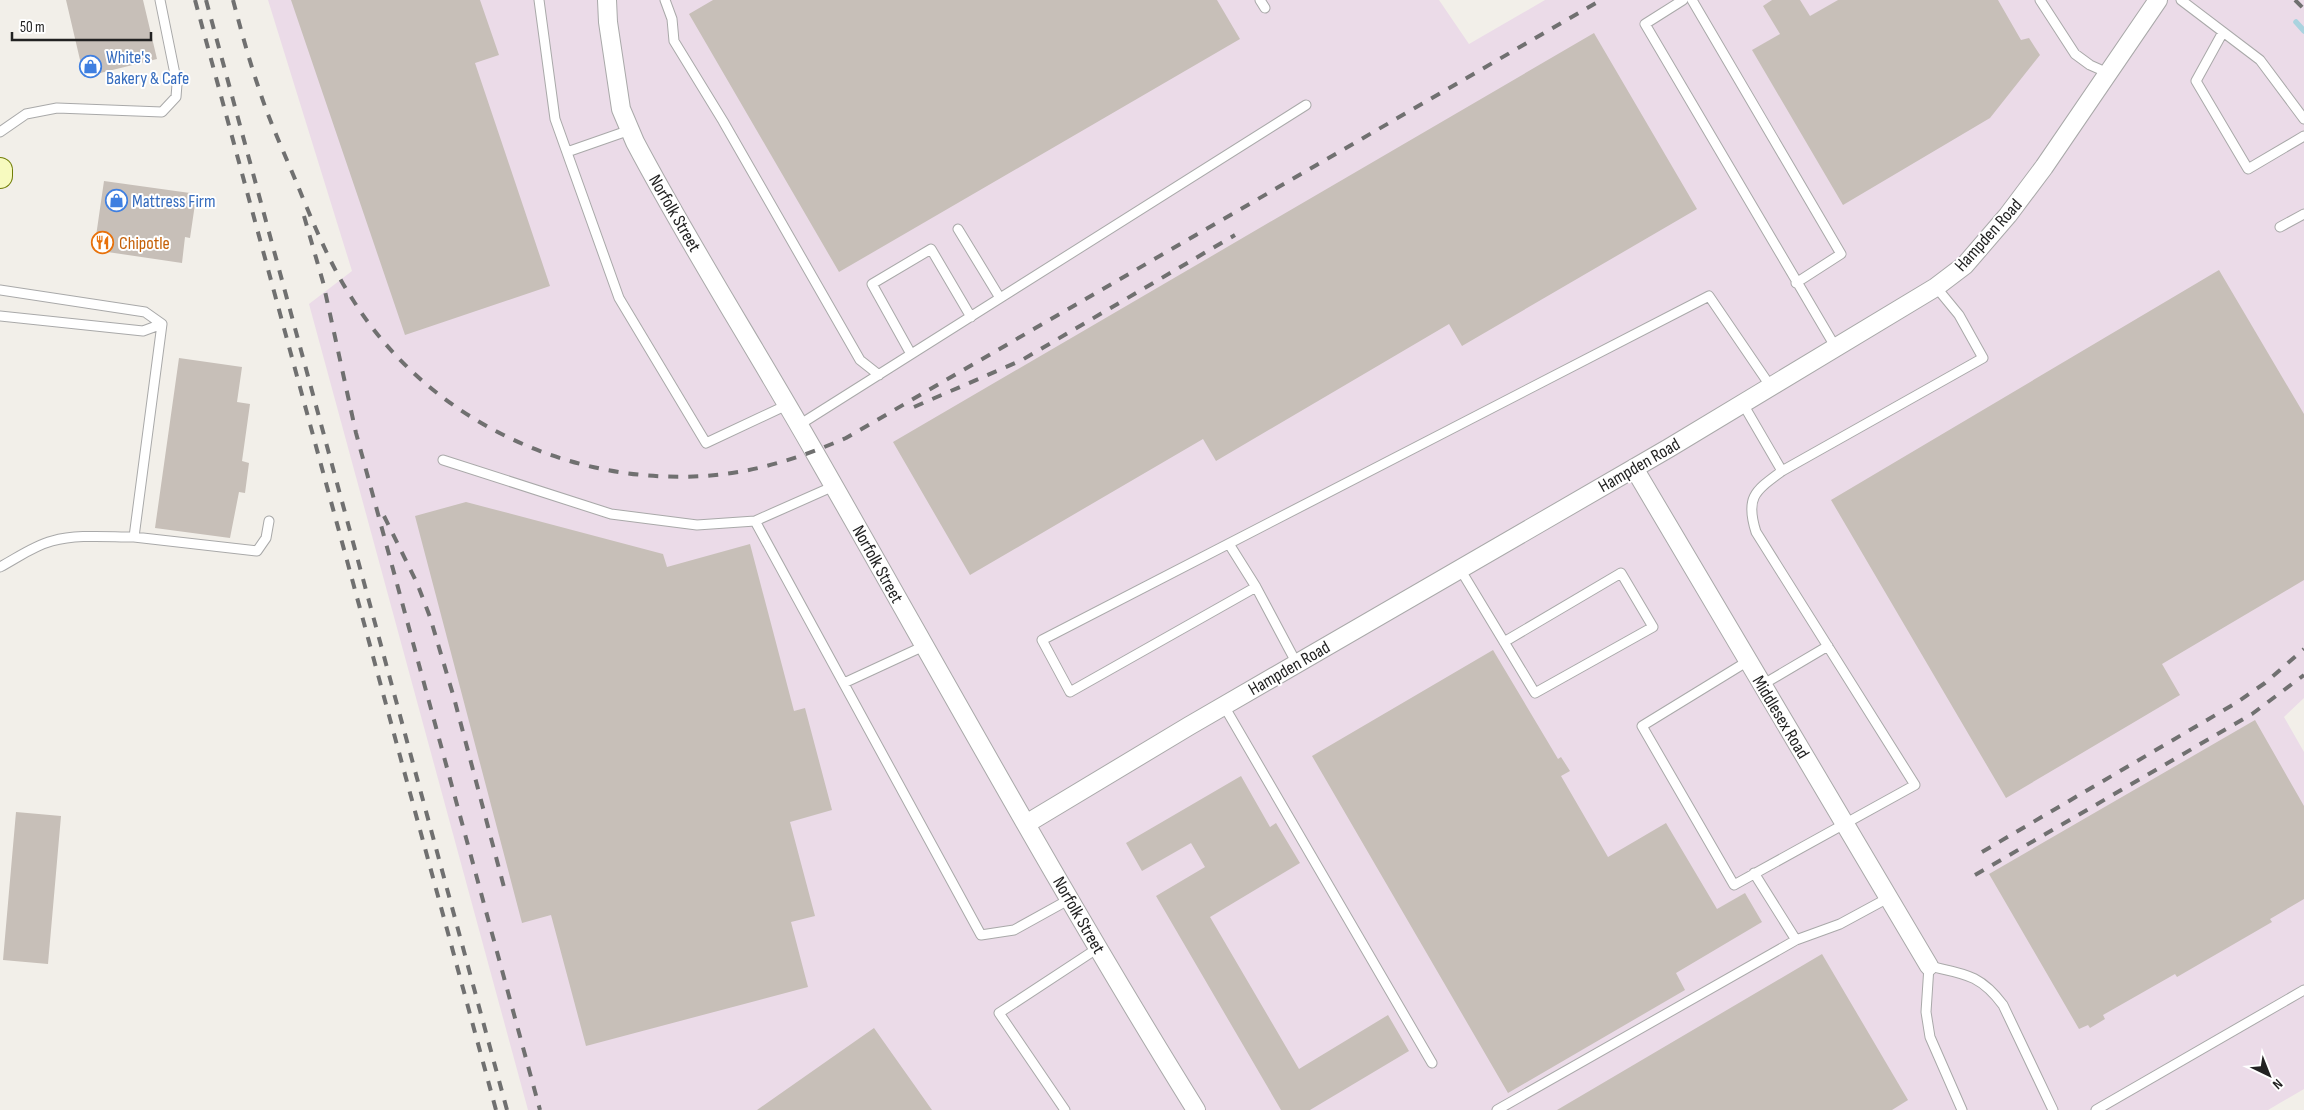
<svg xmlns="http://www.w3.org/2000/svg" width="2304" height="1110" viewBox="0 0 2304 1110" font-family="'Sofia Sans Condensed',sans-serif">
<rect width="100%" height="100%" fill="#f2efe9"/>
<path fill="#ebdbe8" d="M268,0H1439L1469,44L1545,0H2304V698L2284,717L2304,752V1089L2268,1110H528L309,304L352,271Z"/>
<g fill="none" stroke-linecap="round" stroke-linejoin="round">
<path stroke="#aad3df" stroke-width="5.5" d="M2296,22L2304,31"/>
</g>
<path fill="#c7bfb8" d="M66,0H143L157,59L84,77Z
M291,0H480L499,55L475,63L550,286L405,335Z
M713,0H1217L1240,39L839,272L689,14Z
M1772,0H1800L1810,16L1838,0H1998L2021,40L2029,38L2040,55L1990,118L1843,205L1752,50L1780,34L1763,6Z
M1594,33L1697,209L1462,346L1449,324L1216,461L1203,439L970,575L893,442Z
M104,181L190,193L189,203L195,204L190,238L185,237L182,263L94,250Z
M2219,270L2304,414V580L2162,664L2180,695L2006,798L1831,500Z
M179,358L242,367L237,402L250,404L242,461L249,463L245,493L239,492L230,538L155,528Z
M466,502L663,554L667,567L750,544L794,711L805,708L832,810L790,822L815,916L791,922L808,987L586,1046L551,915L522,923L415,516Z
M1493,650L1558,759L1561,757L1570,771L1561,776L1608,857L1666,823L1717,909L1745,893L1762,922L1676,973L1685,990L1508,1093L1312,756Z
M2255,720L2304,806V899L2270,919L2272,922L2177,977L2175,974L2103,1015L2105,1019L2090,1028L2088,1025L2079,1029L1989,874Z
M1241,776L1270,827L1276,823L1300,863L1210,917L1299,1069L1388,1015L1409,1051L1310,1110H1281L1156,896L1205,867L1191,843L1142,871L1126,843Z
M16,812L61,816L48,964L3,960Z
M1822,954L1908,1100L1892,1110H1557Z
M874,1028L932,1110H757Z"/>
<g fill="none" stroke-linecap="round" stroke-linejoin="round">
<defs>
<path id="lane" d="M539,0L555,119L619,298L706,443L787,405
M665,0L672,19L674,41L723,121L860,360L879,375
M1260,0L1265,8
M1683,0L1645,24L1836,348
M1692,0L1841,254L1796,283
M2040,0L2075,54L2090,65L2108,73
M2181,0L2260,60L2304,119
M2223,32L2196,81L2248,169L2304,136
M0,132L26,114L57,108L162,112L176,97L177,84L160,0
M567,152L630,130
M2280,227L2304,214
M958,229L1000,298
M0,290L145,312L162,324
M0,316L143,331L162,324
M162,324L134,537L257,551L266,538L269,521
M911,354L872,284L931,249L971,317
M1743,404L1782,471
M799,425L1306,105
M443,460L611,514L697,525L755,521
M834,486L755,521L981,935L1014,930L1070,899
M1229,544L1256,587
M0,567C17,558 33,546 52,541C78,534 107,537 134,537
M1460,569L1535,693L1653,627L1621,573L1504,642
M1748,661L1642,726L1734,885L1915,785L1756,532C1745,497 1755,491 1782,471L1983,358L1959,315L1936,287
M1297,664L1256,587L1070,692L1042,640L1709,296L1771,387
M844,683L924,646
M1762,685L1828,646
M1224,706L1432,1063
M1754,873L1796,940L1840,924L1888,898
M1065,1110L999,1013L1098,948
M1497,1110L1796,940
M1962,1110L1930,1037L1926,1012L1929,966C1964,974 1980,974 2003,1005L2053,1110
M2096,1110L2304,990"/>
<path id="street" d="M607,0L608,22L621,109L635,142C691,248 756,349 815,453C941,673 1062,895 1196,1110
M1634,468L1929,966
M1026,824L1189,726L1669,448L1936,287L1965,265L2008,215L2044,167L2158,0"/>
<path id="secondary" d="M0,170V176"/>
</defs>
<use href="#lane" stroke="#a9a9a9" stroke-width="11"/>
<use href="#street" stroke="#a9a9a9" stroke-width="20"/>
<use href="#secondary" stroke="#707d05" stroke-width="26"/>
<use href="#lane" stroke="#fff" stroke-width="9"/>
<use href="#street" stroke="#fff" stroke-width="18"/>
<use href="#secondary" stroke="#f7fabf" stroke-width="24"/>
<path stroke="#707070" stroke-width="4" stroke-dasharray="10 10" stroke-linecap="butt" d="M195,0L496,1110
M206,0L507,1110
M233,0C241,30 249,60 259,89C271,126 288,161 302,196C317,232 332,268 353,300C432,426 586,494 732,473C772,467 809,454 846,438L1601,0
M2295,0L2304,9
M304,216L323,282L356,433L540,1110
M914,407L1022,360L1235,235
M384,516L417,583L430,617L454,698L505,891
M1982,852L2236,703L2265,683L2304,649
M1975,875L2252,714L2304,675"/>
</g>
<defs>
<symbol id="shop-ring" viewBox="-11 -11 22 22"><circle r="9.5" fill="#fff" stroke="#3f7fe0" stroke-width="1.5"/><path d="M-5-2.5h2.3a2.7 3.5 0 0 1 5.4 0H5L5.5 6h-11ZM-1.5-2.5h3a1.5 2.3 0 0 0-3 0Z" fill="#3f7fe0"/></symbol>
<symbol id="restaurant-ring" viewBox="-11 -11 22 22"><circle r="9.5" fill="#fff" stroke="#e8710a" stroke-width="1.5"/><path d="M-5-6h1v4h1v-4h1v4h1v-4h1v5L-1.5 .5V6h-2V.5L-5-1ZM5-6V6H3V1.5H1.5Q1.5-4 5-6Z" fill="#e8710a"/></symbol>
</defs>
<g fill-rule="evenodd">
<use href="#shop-ring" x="78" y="54" width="25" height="25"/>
<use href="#shop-ring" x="104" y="188" width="25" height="25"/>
<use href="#restaurant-ring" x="90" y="230" width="25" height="25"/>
</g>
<g text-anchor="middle" stroke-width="4" stroke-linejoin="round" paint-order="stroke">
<g font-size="18" fill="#366cbe" stroke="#fff" text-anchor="start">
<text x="106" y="63">White's<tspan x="106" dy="21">Bakery &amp; Cafe</tspan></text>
<text x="132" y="207">Mattress Firm</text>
</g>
<g font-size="18" fill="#222" stroke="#fff">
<text transform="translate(675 213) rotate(60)" y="6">Norfolk Street</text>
<text transform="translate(1988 235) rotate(-48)" y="6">Hampden Road</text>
<text transform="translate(1639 465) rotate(-30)" y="6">Hampden Road</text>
<text transform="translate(878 564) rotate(61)" y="6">Norfolk Street</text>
<text transform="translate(1289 668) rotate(-30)" y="6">Hampden Road</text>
<text transform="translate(1781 717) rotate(59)" y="6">Middlesex Road</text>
<text transform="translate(1079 915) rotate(60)" y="6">Norfolk Street</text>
</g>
<g font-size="18" fill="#c56008" stroke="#fff" text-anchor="start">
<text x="119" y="249">Chipotle</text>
</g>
</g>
<g transform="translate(2269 1075) rotate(137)" stroke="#ffffff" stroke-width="4" paint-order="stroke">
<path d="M0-4L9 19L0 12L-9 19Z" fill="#222222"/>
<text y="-8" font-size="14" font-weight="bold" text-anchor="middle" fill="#222222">N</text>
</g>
<path d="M12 32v8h139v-8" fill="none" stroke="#222222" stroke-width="2.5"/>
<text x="20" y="32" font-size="15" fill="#222222" stroke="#ffffff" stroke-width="4" paint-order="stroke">50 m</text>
</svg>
